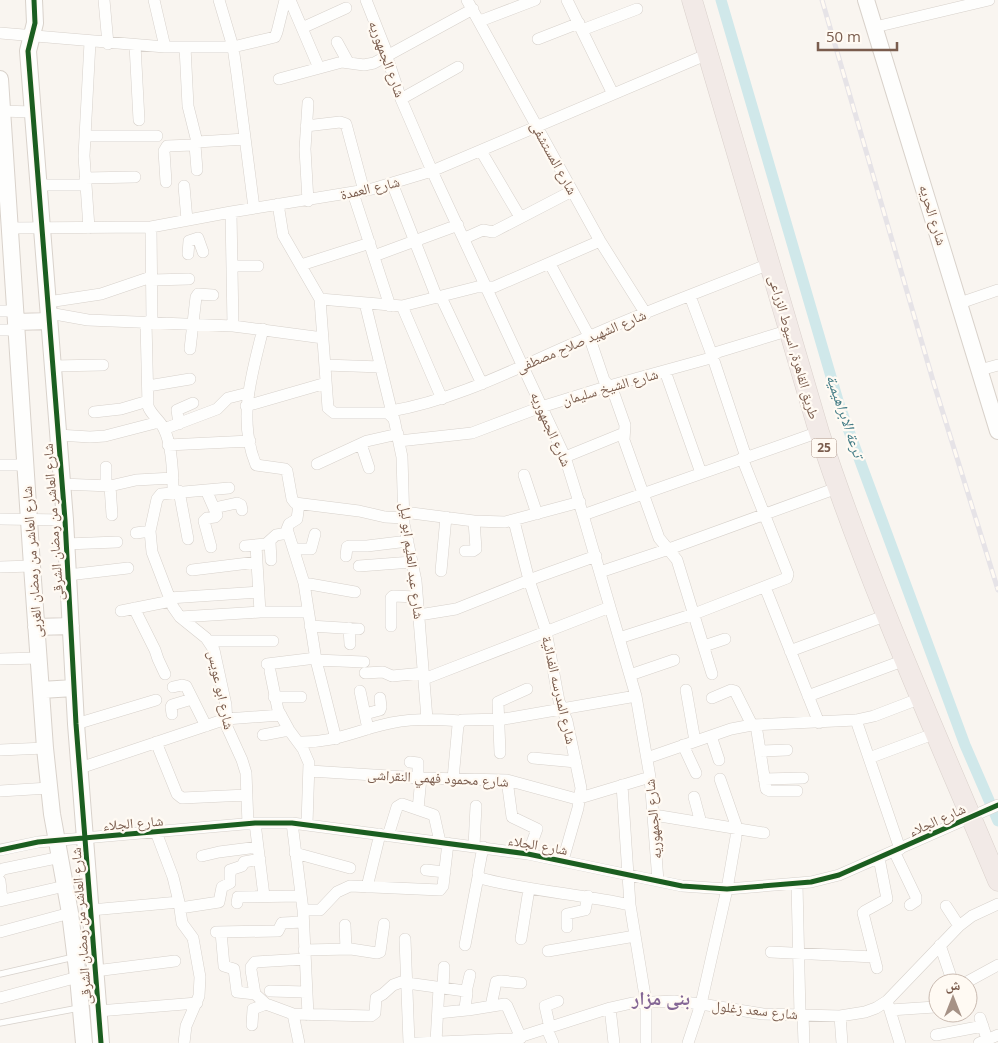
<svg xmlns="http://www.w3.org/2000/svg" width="998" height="1043" viewBox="0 0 998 1043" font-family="'Open Sans','Noto Naskh Arabic',sans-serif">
<rect width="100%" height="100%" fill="#f9f5f0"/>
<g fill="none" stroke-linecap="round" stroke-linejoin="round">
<path stroke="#d0e8ea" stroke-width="11" d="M721,0L839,404L965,745L998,821"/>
<defs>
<path id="lane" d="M0,974L74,957
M0,1023L79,1008"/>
<path id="street" d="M104,0L108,44
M154,0L165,47
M219,0L233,47L237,75L254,208
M290,0L319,68
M366,0L385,48L388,60L401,99L432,171L565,457L583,515L636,696L650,777L658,881
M467,0L600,241L646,314
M567,0L613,94
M480,21L535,0
M875,27L989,0
M302,28L346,8
M582,30L637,9
M0,33L165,47H233L275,37L277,32L285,0
M538,39L579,23
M337,42L348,62
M135,45L139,120
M279,79L342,62L364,65L374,63L473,9
M401,99L458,67
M0,111L33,112
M306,126L340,122L346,124L364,191
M85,136H157
M197,142L245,139
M195,145L197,170
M481,151L520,217
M85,178L135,177
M166,182L164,151L167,146L193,145L197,142L188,106L185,47
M392,183L437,298
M38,185H85
M184,186L187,220
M353,193L390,306
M308,201L305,149L308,103
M278,204L283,235L320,299L328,408L334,413H388L394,419L402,457L404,524L416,581L427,719
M231,212L233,326
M151,227L152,322
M10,228L151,227L231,212L372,189L432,171L708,54
M89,228L84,156L90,42
M465,238L483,230L493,232L572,191
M188,254L189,241L198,238L203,252
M374,256L458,225
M550,264L589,336L604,380L613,391L625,425L624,440L659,538L677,560L712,674
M301,265L370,243
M232,266H258
M152,280L189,279
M690,296L712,355L746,457
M441,297L482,384
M320,299L402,306L477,287H494L600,241
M48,302L101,294L151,277
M365,303L393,417
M960,303L998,290
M402,306L442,399
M0,311H15
M49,313L88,320L233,326L323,338
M146,322L148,406C151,415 160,420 164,429C172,445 173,474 173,492
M263,329C252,374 237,419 256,465L285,469L287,471L292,499L295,503L359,511L385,517L404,518
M0,330H16
M190,349L196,297L198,294L213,295
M325,365L381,367
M53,366L103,365
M980,370L998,365
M665,371L701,473
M148,386L190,379
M246,406L326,383
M391,411C460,399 522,365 586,338C646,311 708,289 769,264
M94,412L121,409L148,401
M179,424L177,410L193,403
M164,429L217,409L228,398L248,393
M58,435L90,437L105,436L159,422
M399,441L472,433L541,407L609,386L707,359L718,352L790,330
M361,444L369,468
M168,445L250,441
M565,457L624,433
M317,464L367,441L398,434
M0,465H25
M106,467V486
M524,475L537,514
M62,484L110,486L136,480L173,478
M110,486L112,515
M229,488L161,494L157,499L150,531L152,552L173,607L180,617L206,638L214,650L226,705L227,727L242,760L246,773L248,824
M206,490L217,515L215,517L207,518L204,521L211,547
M179,491L188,539
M299,504L297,519L289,524L287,529L304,583L316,660L336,739
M214,508L237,503L241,505L242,510
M404,512L474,521L505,522L580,502
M583,515L819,432
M0,519L65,520
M514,521L529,580L546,631L559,701L567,721L581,788L578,808L563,860
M136,533L150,531
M270,542L271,560
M66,544L117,542
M245,546L266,544L276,535L288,533
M256,546L260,612
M294,549H311L315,534
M465,551H473L476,549L474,521
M346,556L347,547L349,546H367L408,541
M359,566L412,562
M0,567L32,566
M192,570L257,562
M441,571L446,517
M600,572L669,549L837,488
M68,575L128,568
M304,583L355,592
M765,587L819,723
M169,598L259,592
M134,608L155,650L158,659L165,674
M121,611L171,601
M419,615L456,609L529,580L596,556
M180,617L260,612H308
M310,626L359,629
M391,626V598L393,596L417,597
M349,628L350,644
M619,638L694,614L787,578L788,574L742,458
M209,641H273
M704,646L725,639
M790,651L887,615
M0,659L39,658
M316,660L364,662
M267,664L316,658
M270,671L278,710L289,730L303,749L309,763L307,824
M365,673L383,672L392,676L423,673
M630,675L674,660
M424,679L610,607
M173,687L182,685L186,686L206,726
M686,690L695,741
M360,691L368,729
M808,696L905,660
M274,697H301
M712,698L731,690L735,691L752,725
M172,714L171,707L172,705L192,699
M365,714L380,710L381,707L380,698
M856,720L900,849
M76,724L156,700
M756,725L766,789L770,791H797
M263,735L289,730
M711,736L719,760
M156,742L177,794L182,798L247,795
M298,742C332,743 350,733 382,725C408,718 433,719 460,721
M683,745L696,773
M0,750L45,748
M760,751L787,750
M500,753L498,702L527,689
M533,758L576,762
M647,758L731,729L752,725L856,720L874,716L921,698
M869,758L936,733
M410,762L418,763V777
M80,768L226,719L281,715
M310,771L421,778L507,780L573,798H580L650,777
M453,779L458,725L462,720L504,719L636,696
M764,779L803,778
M507,780L512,817L537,829L528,854
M622,785L630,905L646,1002V1043
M0,791L49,788
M694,797L701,823
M418,809L421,778
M654,815L764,833
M255,823L264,896
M292,823L303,910L308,1015
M156,832L173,877L179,902L182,923L193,938L200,977L199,996L186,1026L184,1043
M388,836L397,807L402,804L434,815L440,842
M474,846L476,806
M483,847L478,873L480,878C529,891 580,894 630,905
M0,850L38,842L255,823H292L528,854L682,886L727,889L811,882L839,875L998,805
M894,851L916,897V901L910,905
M295,853L350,868
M202,856L219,852L258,847
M426,870L445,872
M0,872L3,869L61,857
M0,881L2,900
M797,884L800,1015
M367,887L380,834
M0,901L65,886
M237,903L238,897L301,896
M946,906L959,926
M180,908L219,902L222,887L230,883V870L242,866L244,862L260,859
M91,910L179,902
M303,910H320L337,892L350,886L440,890L443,886L448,843
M345,925L346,949
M567,927V914L585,910L588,896
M0,932L70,913
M216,932L278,931L282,923L303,922
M221,932L224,966L234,969L237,992L255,994L266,1004L293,1014L371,1016L375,1013L376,998L383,994L393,985L407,980
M405,939L409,1043
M521,939L529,889
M465,945L478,877
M940,945L953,983
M304,950L351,949L377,953L380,952L384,924
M548,951L635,936
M771,952L874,957
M877,968L863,913L865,911L887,899L879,858
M95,971L175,961
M407,983L465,991L467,993L465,1008L468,1010L505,1004L507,1006L521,1038
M965,983L998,965
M443,988L444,967
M270,991L306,992
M466,992L470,975
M255,994L251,970V967L255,962L305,959
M0,998L78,977
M888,1004L900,1043
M491,1006L496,982L501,981L521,983
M610,1008L614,1043
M890,1010L935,1007L938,1005
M98,1011L197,1003
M438,1013L467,1010
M293,1014L299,1043
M803,1015L804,1043
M840,1016L842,1043
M980,1018L987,1039
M252,1025L253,1009L266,1004
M550,1028L545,1006L558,1001
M547,1029L553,1043
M936,1035L983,1026
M436,1042L439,988
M416,1043L513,1039L610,1008L632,1003L674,1001L701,1004L763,1014L840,1016L865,1012L876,1008L887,1001L959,926L972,916L998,904
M688,1043L701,1004L727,889L736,837V825L720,779
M979,1043L998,1035"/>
<path id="secondary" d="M34,0L35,23L28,51L65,520L76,724L101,1043
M866,0L998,431
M0,79L32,566L45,748L52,814L70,913L78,977L84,1043
M16,322L49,321
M36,627L71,626
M41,690L74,688"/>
<path id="highway" d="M692,0L819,432C869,585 936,733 998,881"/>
</defs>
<use href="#lane" stroke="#d7d1cb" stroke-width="7"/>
<use href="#street" stroke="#d7d1cb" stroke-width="12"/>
<use href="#secondary" stroke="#d9d2cb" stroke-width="18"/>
<use href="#highway" stroke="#dad1cc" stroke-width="21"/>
<use href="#lane" stroke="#fefefd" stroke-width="5.5"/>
<use href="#street" stroke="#fefefd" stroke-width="11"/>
<use href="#secondary" stroke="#fefefd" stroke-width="16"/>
<use href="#highway" stroke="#f2eae7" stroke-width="20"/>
<defs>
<path id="rail" d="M822,0L934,384L998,590"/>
</defs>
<use href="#rail" stroke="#e6e3e7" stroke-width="5"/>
<use href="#rail" stroke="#fffaf3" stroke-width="3" stroke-dasharray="9" stroke-linecap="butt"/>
<defs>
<path id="cycleway" d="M34,0L35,23L28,51L65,520L76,724L101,1043
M0,850L38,842L255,823H292L528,854L682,886L727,889L811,882L839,875L998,805"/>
</defs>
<use href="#cycleway" stroke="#fffaf3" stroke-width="8"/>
<use href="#cycleway" stroke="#1b5e20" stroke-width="5"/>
</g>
<g text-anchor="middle" stroke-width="4.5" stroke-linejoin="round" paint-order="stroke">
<rect fill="#fffaf3" stroke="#a28b7f" stroke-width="1" x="811.5" y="438.5" width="25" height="19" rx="4"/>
<g font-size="12" font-weight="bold" fill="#7a5c4d">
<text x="824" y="452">25</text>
</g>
<g font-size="14" fill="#7a5c4d" stroke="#fffaf3">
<text transform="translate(387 59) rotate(70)" y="5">شارع الجمهوريه</text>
<text transform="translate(554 158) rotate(61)" y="5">شارع المستشفى</text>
<text transform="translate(370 188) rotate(-13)" y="5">شارع العمدة</text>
<text transform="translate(933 215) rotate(73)" y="5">شارع الحريه</text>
<text transform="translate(581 341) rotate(-23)" y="5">شارع الشهيد صلاح مصطفى</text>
<text transform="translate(794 347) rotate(74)" y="5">طريق القاهرة, اسيوط الزراعى</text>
<text transform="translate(610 387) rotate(-16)" y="5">شارع الشيخ سليمان</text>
<text transform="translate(551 429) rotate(66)" y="5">شارع الجمهوريه</text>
<text transform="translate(53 522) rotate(-94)" y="5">شارع العاشر من رمضان الشرقى</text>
<text transform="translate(412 561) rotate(83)" y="5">شارع عبد العليم ابو ليل</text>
<text transform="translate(32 562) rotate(-94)" y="5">شارع العاشر من رمضان الغربى</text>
<text transform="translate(221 690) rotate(78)" y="5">شارع ابو عويس</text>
<text transform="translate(559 690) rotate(77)" y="5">شارع المدرسه الفدائية</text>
<text transform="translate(438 778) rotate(3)" y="5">شارع محمود فهمي النقراشى</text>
<text transform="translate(653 819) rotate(-95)" y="5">شارع الجمهوريه</text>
<text transform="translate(937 820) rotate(-24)" y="5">شارع الجلاء</text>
<text transform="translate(133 823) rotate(-5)" y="5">شارع الجلاء</text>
<text transform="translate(538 845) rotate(10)" y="5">شارع الجلاء</text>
<text transform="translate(81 926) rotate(-94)" y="5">شارع العاشر من رمضان الشرقى</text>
<text transform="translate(755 1010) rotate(6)" y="5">شارع سعد زغلول</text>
</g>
<g font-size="15" font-style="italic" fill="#437c86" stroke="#fffaf3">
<text transform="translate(845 416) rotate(71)" y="5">ترعة الابراهيمية</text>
</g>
<g font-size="19" font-weight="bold" fill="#846695" stroke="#fffaf3">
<text x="661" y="1005">بنى مزار</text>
</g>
</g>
<g transform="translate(953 998)"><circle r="24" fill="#fffaf3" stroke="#cabbb1"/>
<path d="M0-4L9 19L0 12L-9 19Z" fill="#a69286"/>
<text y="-8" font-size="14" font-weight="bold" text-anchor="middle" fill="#7a5c4d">ش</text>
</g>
<path d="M818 42v8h79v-8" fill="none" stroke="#7a5c4d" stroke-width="2.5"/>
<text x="826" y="42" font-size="15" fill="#7a5c4d" stroke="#fffaf3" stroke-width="4" paint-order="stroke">50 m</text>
</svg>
